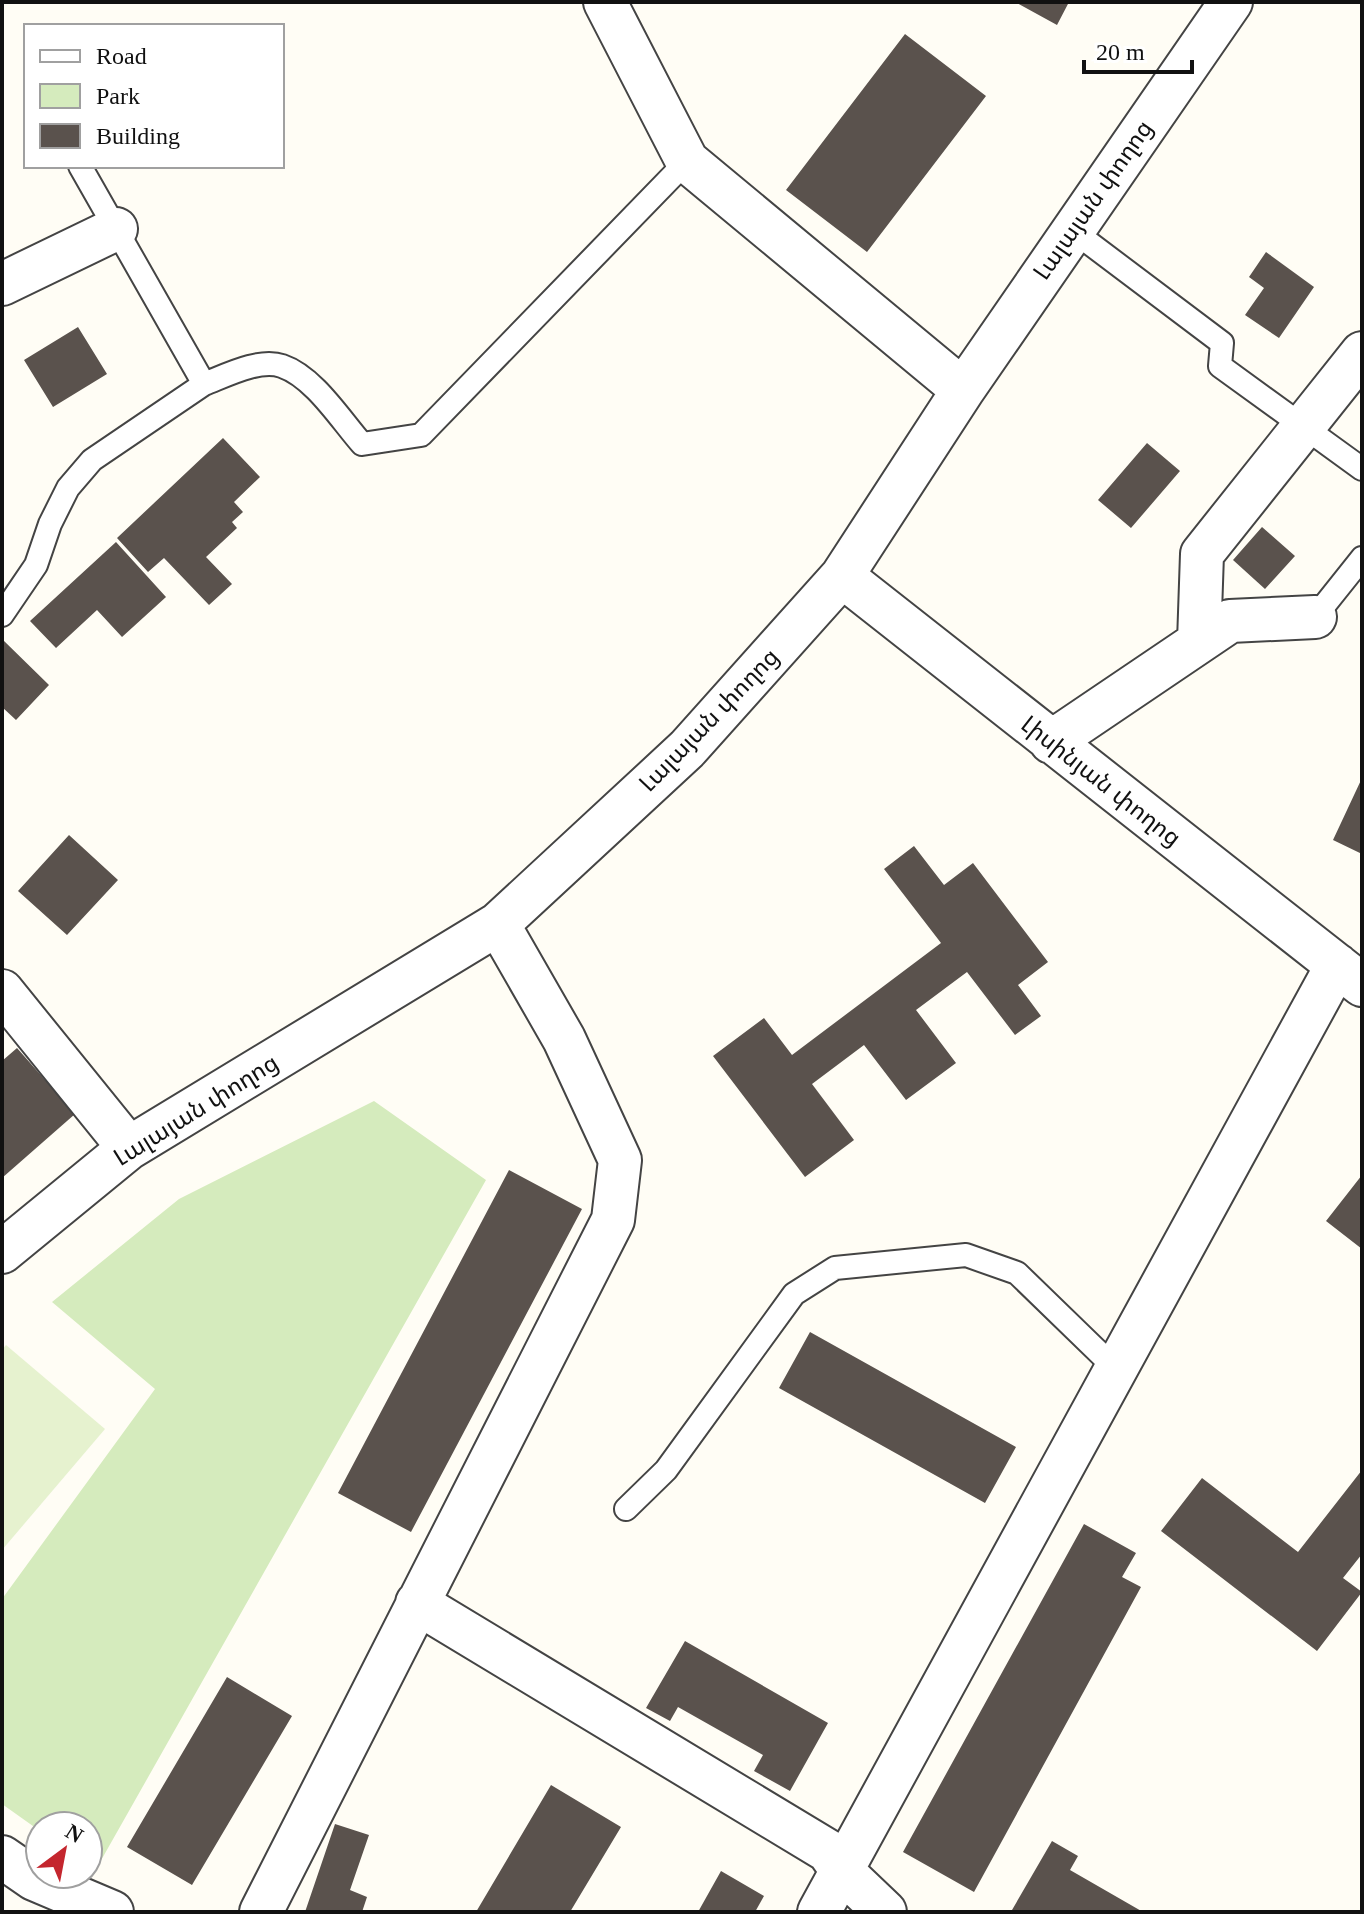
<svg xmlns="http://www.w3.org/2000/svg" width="1364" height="1914" viewBox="0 0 1364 1914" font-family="'Times New Roman','Noto Sans Armenian',serif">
<rect width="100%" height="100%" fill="#fffdf5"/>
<path fill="#d5ebbd" d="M374,1101L486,1180L95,1871L88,1866V1826H40V1831L2,1804V1599L155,1389L52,1302L179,1199Z"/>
<path fill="#e6f2cf" d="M6,1345L105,1429L2,1550V1350Z"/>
<path fill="#5a524d" d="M1015,2H1069L1057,25Z
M905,34L986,96L867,252L786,190Z
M1266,252L1314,287L1279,338L1245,315L1264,288L1249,277Z
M78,327L107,374L53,407L24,360Z
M223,438L260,477L234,502L243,512L232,522L237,528L206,557L232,584L209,605L164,558L148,572L117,538Z
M1147,443L1180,471L1131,528L1098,500Z
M1262,527L1295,556L1265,589L1233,560Z
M116,542L166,597L122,637L97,610L56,648L30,621Z
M2,639L49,685L16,720L2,707Z
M1362,778V854L1333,840Z
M69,835L118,880L67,935L18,891Z
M914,846L944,885L973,863L1048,962L1018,985L1041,1016L1015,1035L967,972L916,1010L956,1063L906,1100L864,1045L812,1084L854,1140L805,1177L713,1056L764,1018L792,1055L941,943L884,869Z
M17,1048L75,1114L2,1178V1061Z
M509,1170L582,1209L411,1532L338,1493Z
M1362,1175V1249L1326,1221Z
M810,1332L1016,1447L985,1503L779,1388Z
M1362,1470V1554L1343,1578L1362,1592L1317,1651L1161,1531L1202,1478L1298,1552Z
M1084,1524L1136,1553L1122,1577L1141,1587L974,1892L903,1852Z
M685,1641L828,1723L790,1791L754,1771L763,1755L678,1707L670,1721L646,1708Z
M227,1677L292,1716L192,1885L127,1847Z
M551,1785L621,1827L570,1912H476Z
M335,1824L369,1835L350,1890L367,1897L362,1912H305Z
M1052,1841L1078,1856L1070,1870L1143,1912L1012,1910Z
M721,1871L764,1896L755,1912H698Z"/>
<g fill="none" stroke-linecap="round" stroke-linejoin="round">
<defs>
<path id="lane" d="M80,166L204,384C225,376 259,358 282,366C314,377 340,419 362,444L421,435L687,161
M1072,230L1222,343L1220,366L1362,469
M2,615L36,565L50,524L68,488L92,460L204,384
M1315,617L1362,558
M626,1509L666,1470L794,1294L835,1268L966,1255L1017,1273L1116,1369"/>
<path id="street" d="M605,2L687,161L963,390
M2,284L116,229
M842,576L1362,985
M1199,642L1202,554L1362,353
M1051,742L1230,621L1315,617
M2,991L129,1148
M2,1252L129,1148L498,924L687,749L842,576L963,390L1231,2
M417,1603L828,1851L842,1871L885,1912
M2,1857L34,1879L112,1912
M261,1912L613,1220L620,1160L564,1039L498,924
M819,1912L1337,965"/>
</defs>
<use href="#lane" stroke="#444" stroke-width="26"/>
<use href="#street" stroke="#444" stroke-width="46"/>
<use href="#lane" stroke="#fff" stroke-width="22"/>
<use href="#street" stroke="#fff" stroke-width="42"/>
</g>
<g text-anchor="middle" stroke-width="8" stroke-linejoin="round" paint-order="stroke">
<g font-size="24" fill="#111" stroke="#fff">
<text transform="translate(1093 200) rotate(-55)" y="8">Լալայան փողոց</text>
<text transform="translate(709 720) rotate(-46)" y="8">Լալայան փողոց</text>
<text transform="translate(1101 781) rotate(38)" y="8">Լիսինյան փողոց</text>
<text transform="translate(196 1110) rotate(-32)" y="8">Լալայան փողոց</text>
</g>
</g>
<rect width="1364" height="1914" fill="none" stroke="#111111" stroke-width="8"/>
<rect x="24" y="24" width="260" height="144" fill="#ffffff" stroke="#a0a0a0" stroke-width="2"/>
<rect x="40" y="50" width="40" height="12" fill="#ffffff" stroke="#a0a0a0" stroke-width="2"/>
<text x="96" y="64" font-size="24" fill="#111111">Road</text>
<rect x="40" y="84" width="40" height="24" fill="#d5ebbd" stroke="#a0a0a0" stroke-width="2"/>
<text x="96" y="104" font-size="24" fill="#111111">Park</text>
<rect x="40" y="124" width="40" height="24" fill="#5a524d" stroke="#a0a0a0" stroke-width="2"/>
<text x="96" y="144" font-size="24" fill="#111111">Building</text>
<g transform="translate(64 1850) rotate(32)"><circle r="38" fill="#ffffff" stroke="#a0a0a0" stroke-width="2"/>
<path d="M0-6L14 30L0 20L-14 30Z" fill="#c4262e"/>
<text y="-12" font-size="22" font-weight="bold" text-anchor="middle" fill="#111111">N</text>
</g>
<path d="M1084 60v12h108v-12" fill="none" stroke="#111111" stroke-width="4"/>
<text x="1096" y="60" font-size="24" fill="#111111" stroke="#ffffff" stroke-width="6" paint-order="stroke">20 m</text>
</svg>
